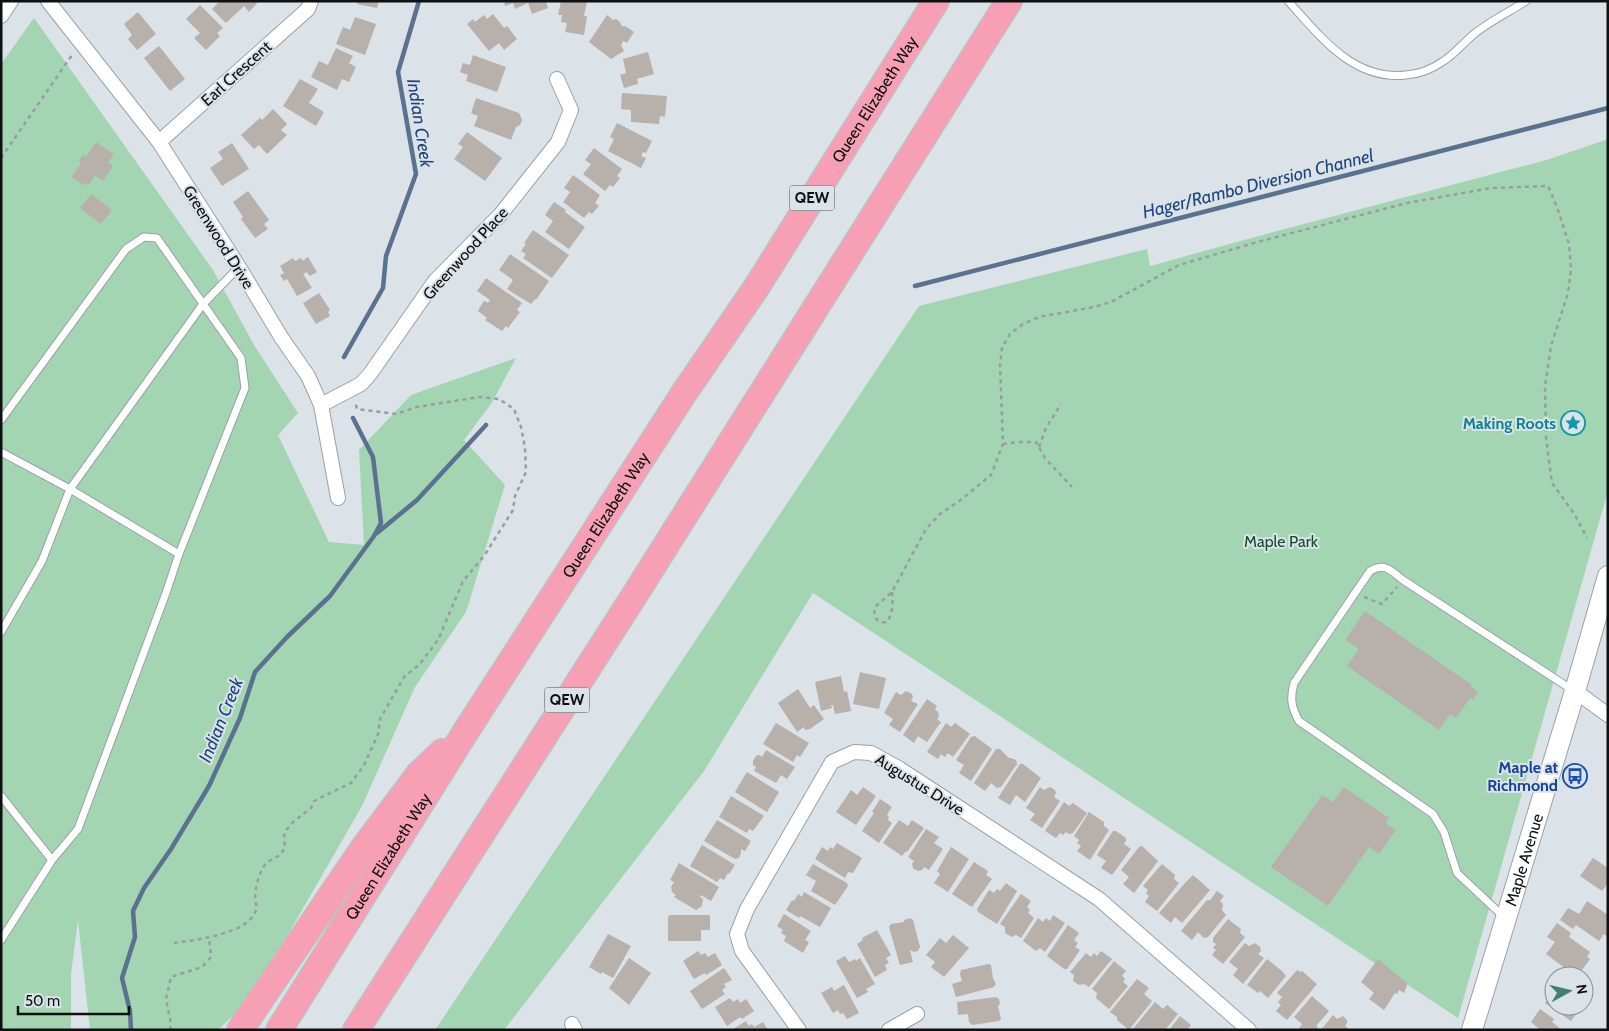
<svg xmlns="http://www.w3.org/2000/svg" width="1609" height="1031" viewBox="0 0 1609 1031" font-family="Cabin,sans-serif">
<rect width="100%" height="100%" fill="#dbe2e8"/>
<path fill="#a3d5b3" d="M34,18L213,270L254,345L298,413L278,435L329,542L364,545L359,450L411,395L516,358L491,404L464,440L505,485L466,612L415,687L362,806L252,997L218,1030H90L78,920L71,974V1030H1V64Z
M1608,139V491L1458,1018L813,593L704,771L504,1030H435L919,306L1147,249L1150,266L1244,240L1550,159Z"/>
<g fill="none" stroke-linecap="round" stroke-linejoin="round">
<path stroke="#5a7190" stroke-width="4.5" d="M915,286L1608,108
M344,357L383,288L386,256L416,174L398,72L419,1
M377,533L417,500L486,425
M131,1030L130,1011L122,978L135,937L133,911L144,888L171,849L209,786L240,718L255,672L287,637L330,596L374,536L381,523L373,457L353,418"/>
</g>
<path fill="#b7b0ab" d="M220,1H259L249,12L244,6L226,23L212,9Z
M358,1H379L377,8L357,4Z
M504,1H546L548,8L532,14L528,3L515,9L513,3L505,6Z
M561,1H587L584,16H587L584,35L565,32L567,23L561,22L562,15H558Z
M200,5L223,28L217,33L220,36L206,50L194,38L200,33L186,19Z
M138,12L156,34L137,50L128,39L132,35L124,24Z
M493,14L504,28L507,26L517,39L504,50L499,43L489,51L467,24L473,19L475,22L484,15L487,19Z
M607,15L613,20L616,19L620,22L621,25L624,27L625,26L634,32L627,43L623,41L621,45L624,51L611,59L589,42Z
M355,17L376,24L365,55L336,44L343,27L350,30Z
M159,46L185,79L170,91L144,58Z
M336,48L353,56L349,63L356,67L349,82L342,79L337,90L311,77L319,61L328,65Z
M648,52L654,74L637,79L638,84L624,88L620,75L626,73L623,59Z
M473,55L506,67L497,92L466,81L468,75L460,72L463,63L470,65Z
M300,79L318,89L309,103L324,112L316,126L283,106Z
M622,93L667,96L665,117L660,116L659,124L631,122V110L621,109Z
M476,98L519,113L522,120L520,125L516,127L511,140L474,126L478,116L471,113Z
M273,109L287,124L281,130L287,135L267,154L259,145L254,149L241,135L260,118L262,120Z
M617,123L652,141L646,153L643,152L641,156L646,158L641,168L608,151L614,139L610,137Z
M467,132L502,158L485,181L454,159L463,147L458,144Z
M96,142L114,154L108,163L113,166L103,181L95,175L88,186L85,183L84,185L72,177L81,163L79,161L83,155L86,157Z
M232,143L249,169L222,186L210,168L223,159L218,152Z
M594,148L622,169L617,176L620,178L613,187L610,185L605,191L583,174L591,164L585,160Z
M573,175L600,195L595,203L599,206L592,214L589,212L584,218L563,202L570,192L564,188Z
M248,191L269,220L264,224L268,229L255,238L241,219L243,217L233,202Z
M91,194L112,210L101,224L80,208Z
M554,202L566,210L565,212L585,227L569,249L545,232L553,221L545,215Z
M533,230L569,255L552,278L523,258L526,254L521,251L526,244L524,243Z
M510,254L549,281L536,300L535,299L531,304L507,289L513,280L499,270Z
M308,257L317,272L310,276L307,272L303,274L312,288L297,296L287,279L284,281L280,275L284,273L280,266L293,258L295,261L301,258L302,261Z
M486,278L522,303L517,310L520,312L508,328L506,326L502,331L485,320L487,318L478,311L483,302L485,301L488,303L490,300L477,291Z
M319,293L330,310L328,312L330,316L316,324L303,303Z
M1365,611L1472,685L1471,686L1478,692L1473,700L1470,698L1456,718L1450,714L1439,730L1347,666L1359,649L1345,640Z
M860,672L886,678L879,709L853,704Z
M841,676L844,692L847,691L851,711L835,714L833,705H831L832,708L821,711L815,682Z
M798,689L810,708L814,705L824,719L810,729L805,730L804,727L797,732L778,703Z
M906,691L912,694L913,697L911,701L918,704L900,732L889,725L893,719L884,713L896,692L901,695Z
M927,699L937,706L935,709L938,712L939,716L937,719L941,722L927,742L918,736L914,743L903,735Z
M776,723L809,743L802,754L800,757L797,755L793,762L763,744Z
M946,723L951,727L955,723L970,734L953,757L948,753L945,757L941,754L938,759L927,752Z
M975,736L992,749L971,781L959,773L964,765L956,760L971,737Z
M996,749H1000L1009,758H1011L1016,760L1017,764L1001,787L997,788L991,783L985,791L974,783Z
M766,750L795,767L787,779L781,775L776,783L754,771L756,767L753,765V761L756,756L759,755L762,757Z
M1020,764H1023L1041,778L1025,802L1016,795L1010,805L998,798Z
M747,772L779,792L767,812L735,792Z
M863,787L876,796L856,825L836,812L851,790L857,795Z
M1040,787L1044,790L1050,787L1055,790L1056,793L1054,797L1060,801L1042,828L1030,820L1035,814L1026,808Z
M1344,787L1389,818L1385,823L1396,830L1379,854L1369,847L1328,906L1271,867L1322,795L1333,802Z
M731,796L764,816L753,831L749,829L747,833L719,817Z
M880,799L892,807L887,815L889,817L888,820L892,823L879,843L862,831L874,813L872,812Z
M1064,802L1069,806L1073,803L1087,813L1073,833L1069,834L1066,832L1063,835L1060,833L1056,838L1045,831Z
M1089,812L1104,822V826L1109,830L1090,860L1077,851L1081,846L1077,843L1079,840L1074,836Z
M717,820L751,841L745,851L741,849V853L739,858L735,859L704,841Z
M899,820L908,826L912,820L924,828L907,852L906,851L902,856L883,843Z
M926,829L939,837L934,843L943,849L929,870L924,867L922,870L918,871L913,868L912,864L914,861L908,857Z
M1113,831H1116L1126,838V841L1124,844L1131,849L1112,875L1101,868L1106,861L1097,855Z
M837,843L862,858L853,873L848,872L845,878L815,859L822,847L828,851L830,847L833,849Z
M702,845L735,865L729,874L728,873L724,880L720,878L717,882L690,866Z
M1142,846L1158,861L1134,893L1123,884L1129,877L1121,870L1139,847Z
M951,847L969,859L948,892L934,883L940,874L937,871Z
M1593,858L1608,868V883L1602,891L1580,876Z
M974,862L988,871L986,875L992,879L972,907L952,894Z
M679,863L719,887L711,901L701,895L700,897L703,899L702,906L696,910L674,897L676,895L672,892L671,887L674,882L670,880Z
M813,864L847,883L848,886L835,905L811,891L816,881L806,875Z
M1162,864L1175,875L1174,879L1179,883L1157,911L1145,902L1149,896L1146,893L1148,890L1143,886Z
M1193,875L1210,890L1182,923L1175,917L1171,923L1159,913L1185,883Z
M1006,883L1017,891L997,924L978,912L977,909L989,890L994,893L997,889L1000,891Z
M1217,891L1224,896L1220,901L1223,904L1222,910L1226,915L1208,937L1204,938L1198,932L1192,940L1181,931L1207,900H1210Z
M804,892L831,908L820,927L800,916L799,918L786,910L792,900L794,901L798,894L802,897Z
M1021,894L1031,901L1027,907L1030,910L1028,913L1034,918L1021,938L1016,935L1012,937L1005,933V927L1000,924Z
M1587,901L1608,915V937L1604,934L1599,941L1576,925L1573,929L1560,920L1568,908L1579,914Z
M784,914L811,931L805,940L809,942L803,953L784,941L786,936L781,933L783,930L777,926Z
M670,915H710V930H701V941H668V917Z
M1053,915L1065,923L1045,952L1040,948L1036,951L1023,941L1038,918L1043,922L1046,918L1050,921Z
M910,918L913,920L920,947L918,951L914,952L910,950L913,962L900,965L889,927L891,924L904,922V920Z
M1228,919L1241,929L1240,933L1245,937L1223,964L1212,955L1216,950L1213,948L1216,944L1213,942V938Z
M1557,923L1571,933L1569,937L1590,952L1587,957L1590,959L1582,970L1579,968L1574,975L1546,954L1555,942L1547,937Z
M1068,925L1079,933L1074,940L1078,943L1075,947L1080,950L1067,969H1064L1047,956Z
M877,930L891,955L886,958L889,963L885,965L887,970L875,977L857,944L863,940L862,938Z
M608,934L631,946L613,978L602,972L601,974L589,967Z
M953,935L969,948L944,977L931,967L935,962L926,955L940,938L946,943Z
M1245,943L1249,946L1255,943L1260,947L1261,951L1258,954L1264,958L1243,984L1233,975L1238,969L1229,962Z
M698,951L701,955L705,953L708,957L715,953L722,965L706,975L705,973L694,979L683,961Z
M1101,951L1112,959L1089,987L1084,984L1079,985L1073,981L1074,975L1070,972L1086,953L1091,957L1094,953L1097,956Z
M845,956L849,962L855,959L856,961L860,958L875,984L866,989L868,992L857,998L836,961Z
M629,958L651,973L629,1005L609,988Z
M1267,959L1282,971L1286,976L1268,998L1260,991L1258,993L1247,985Z
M1378,959L1407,983V986L1404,993L1399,990L1397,994L1395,993L1384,1010L1369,999L1374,993L1361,982Z
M1114,961L1126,971L1122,976L1125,979L1123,982L1128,986L1109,1009L1096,998L1097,993L1092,989Z
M989,964L991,965L993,978L996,984L994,987L956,997L952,984L962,981L960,974L961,970Z
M724,968L732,980L724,984L726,987L722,990L725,994L702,1009L690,991Z
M1297,970L1300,972L1302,971L1317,984L1287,1020L1276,1011L1281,1005L1278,1002L1282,997L1277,993Z
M1554,971L1561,976H1554V988L1546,982Z
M1137,979L1149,988L1144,994L1152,1001L1129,1030L1117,1020V1017L1110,1012Z
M844,985L859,1013L847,1019L843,1013L840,1014L838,1010L833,1013L821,993L832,987L834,991Z
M1554,989V1006H1582L1571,1021L1545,1003Z
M1312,996L1329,1011L1316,1026L1318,1027L1316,1030H1298L1302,1024L1294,1017Z
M996,997L999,999L1000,1004L998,1006L1001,1019L999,1021L972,1025L969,1022L968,1014L958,1015L957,1002Z
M730,998L733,1002L738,999L740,1003L746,999L754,1011L742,1019L740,1017L727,1026L715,1007Z
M1155,1002L1163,1009L1167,1005L1178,1014L1165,1030H1134L1133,1029Z
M1540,1009L1554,1019L1552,1022L1562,1030H1537L1538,1028L1531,1022Z
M1333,1015L1337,1019L1343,1016L1347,1020V1023L1345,1026L1350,1030H1321Z
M1180,1016L1191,1025L1187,1030H1169Z
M746,1021L749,1026L752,1024L754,1027L763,1022L768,1030H732Z"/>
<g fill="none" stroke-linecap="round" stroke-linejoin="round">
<defs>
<path id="lane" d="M1288,1C1320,36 1353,81 1406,75C1419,74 1432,69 1442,62C1454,55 1463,43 1474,34C1489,22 1509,12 1526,1
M1,420L126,249L144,237L157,238L241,358L245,388L179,554L70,489L1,452
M1,632L42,561L70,489L203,304L239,267
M1,796L52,860L78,829L166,593L179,554
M1504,917L1457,873L1444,832L1433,814L1299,721C1291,707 1290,698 1294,683L1370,571C1386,562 1391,571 1403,580L1574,691
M1,940L52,860"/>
<path id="street" d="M48,1L159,142L239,267L281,337L308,376L321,405L338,498
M1,16L11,1
M159,142L308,9L311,1
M321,405L361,384L370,374L435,281L500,215L558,142L571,110L557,79
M1575,691L1608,715
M572,1024L575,1030
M799,1030L742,951L737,934L747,909L832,762L854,752L871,753L900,769L1099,899L1249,1030
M889,1030L917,1014"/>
<g id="secondary">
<path id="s1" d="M1472,1030L1575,691L1608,576"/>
</g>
<g id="highway">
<path d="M240,1030L362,850L419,774L442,752"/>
<path id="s2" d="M279,1030L468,728L684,393L756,288L936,1"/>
<path d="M356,1030L634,596L1009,1"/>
</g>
</defs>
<use href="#lane" stroke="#9ba1a7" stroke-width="9"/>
<use href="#street" stroke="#9ba1a7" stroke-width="16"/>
<use href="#secondary" stroke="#9ba1a7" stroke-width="22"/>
<use href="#highway" stroke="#c0c1c1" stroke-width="28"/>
<path stroke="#989da2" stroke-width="2.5" stroke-dasharray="4 4" stroke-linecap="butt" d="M1,158L72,55
M1003,444L1020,442H1036L1045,458L1072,487
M1039,447L1046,428L1061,404
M892,592C893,603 893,613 887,622C876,624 873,616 875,607L892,592L926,529L940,514L962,499L991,475L1003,444L1000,365L1002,348L1010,334L1023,324L1039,317L1094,307L1111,302L1179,265L1261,241L1407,203L1491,188L1548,186L1557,207L1569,244L1571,269L1568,293L1551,346L1545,386L1546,437L1552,483L1575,515L1587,538
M1364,597L1382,604L1397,587
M174,943C195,940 249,934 256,910C257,907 256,903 255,899C255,889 258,878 262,869C272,852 288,863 284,833L293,822L311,808L314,801L351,783L364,765L379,732V721L404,677L419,665L438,640L463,581L484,556L513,510L515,496L526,472L525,448L521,427L514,409L499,399L479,397L417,407L396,414L357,409L355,402
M170,1030L171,1024L166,999L171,977L202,967L211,957L209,938"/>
<use href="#lane" stroke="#fff" stroke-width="7"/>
<use href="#street" stroke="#fff" stroke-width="14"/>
<use href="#secondary" stroke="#fff" stroke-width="20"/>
<use href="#highway" stroke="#f69fb5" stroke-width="25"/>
</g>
<defs>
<symbol id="sight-ring" viewBox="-11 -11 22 22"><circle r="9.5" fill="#dbe2e8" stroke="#0f9aa8" stroke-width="1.5"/><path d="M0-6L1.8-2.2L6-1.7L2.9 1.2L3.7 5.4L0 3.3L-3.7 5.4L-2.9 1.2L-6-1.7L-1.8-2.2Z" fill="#0f9aa8"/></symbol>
<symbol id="bus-ring" viewBox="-11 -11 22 22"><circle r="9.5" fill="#dbe2e8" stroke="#1a4fb4" stroke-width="1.5"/><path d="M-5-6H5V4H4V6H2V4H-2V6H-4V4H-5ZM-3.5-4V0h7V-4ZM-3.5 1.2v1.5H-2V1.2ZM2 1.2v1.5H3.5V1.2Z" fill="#1a4fb4"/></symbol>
</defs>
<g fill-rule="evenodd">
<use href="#sight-ring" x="1559" y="409" width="28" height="28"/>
<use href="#bus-ring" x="1561" y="762" width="28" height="28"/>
</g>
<g text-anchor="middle" stroke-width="4" stroke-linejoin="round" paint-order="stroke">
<g fill="#dbe2e8" stroke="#4c4f52" stroke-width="1">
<rect x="789.5" y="185.5" width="45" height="25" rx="4"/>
<rect x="544.5" y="687.5" width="45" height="25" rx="4"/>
</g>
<g font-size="15" font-weight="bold" fill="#0e1012">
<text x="812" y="203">QEW</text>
<text x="567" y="705">QEW</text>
</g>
<g font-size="16" fill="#0e1012" stroke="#dbe2e8">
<text transform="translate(236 73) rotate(-42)" y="6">Earl Crescent</text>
<text dy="6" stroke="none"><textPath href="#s2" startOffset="1105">Queen Elizabeth Way</textPath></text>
<text transform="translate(219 237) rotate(58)" y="6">Greenwood Drive</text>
<text transform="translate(465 253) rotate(-48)" y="6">Greenwood Place</text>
<text dy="6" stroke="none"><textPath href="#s2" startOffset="610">Queen Elizabeth Way</textPath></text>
<text transform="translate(920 784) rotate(32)" y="6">Augustus Drive</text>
<text dy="6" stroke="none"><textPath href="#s2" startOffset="205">Queen Elizabeth Way</textPath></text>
<text dy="6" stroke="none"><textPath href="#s1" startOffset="178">Maple Avenue</textPath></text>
</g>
<g font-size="16" font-weight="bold" fill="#0d838f" stroke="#dbe2e8" text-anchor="end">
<text x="1556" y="429">Making Roots</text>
</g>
<g font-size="16" fill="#114e2d" stroke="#dbe2e8">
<text x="1281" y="547">Maple Park</text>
</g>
<g font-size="16" font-weight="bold" fill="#164399" stroke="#dbe2e8" text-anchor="end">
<text x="1558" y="773">Maple at<tspan x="1558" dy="18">Richmond</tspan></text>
</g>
<g font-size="18" font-style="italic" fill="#1e467e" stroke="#dbe2e8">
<text transform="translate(420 123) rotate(81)" y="6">Indian Creek</text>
<text transform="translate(1258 184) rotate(-14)" y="6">Hager/Rambo Diversion Channel</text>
<text transform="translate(221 720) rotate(-68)" y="6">Indian Creek</text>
</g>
</g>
<rect width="1609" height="1031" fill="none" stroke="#0e1012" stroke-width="5"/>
<g transform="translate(1569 991) rotate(82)"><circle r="24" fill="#dbe2e8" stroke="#898e92"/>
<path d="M0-4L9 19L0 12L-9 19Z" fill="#3f8172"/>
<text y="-8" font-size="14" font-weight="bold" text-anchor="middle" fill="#0e1012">N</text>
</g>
<path d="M18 1006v8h111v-8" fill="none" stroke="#0e1012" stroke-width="2.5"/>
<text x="25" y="1006" font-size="15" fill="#0e1012" stroke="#dbe2e8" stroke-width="4" paint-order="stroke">50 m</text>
</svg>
